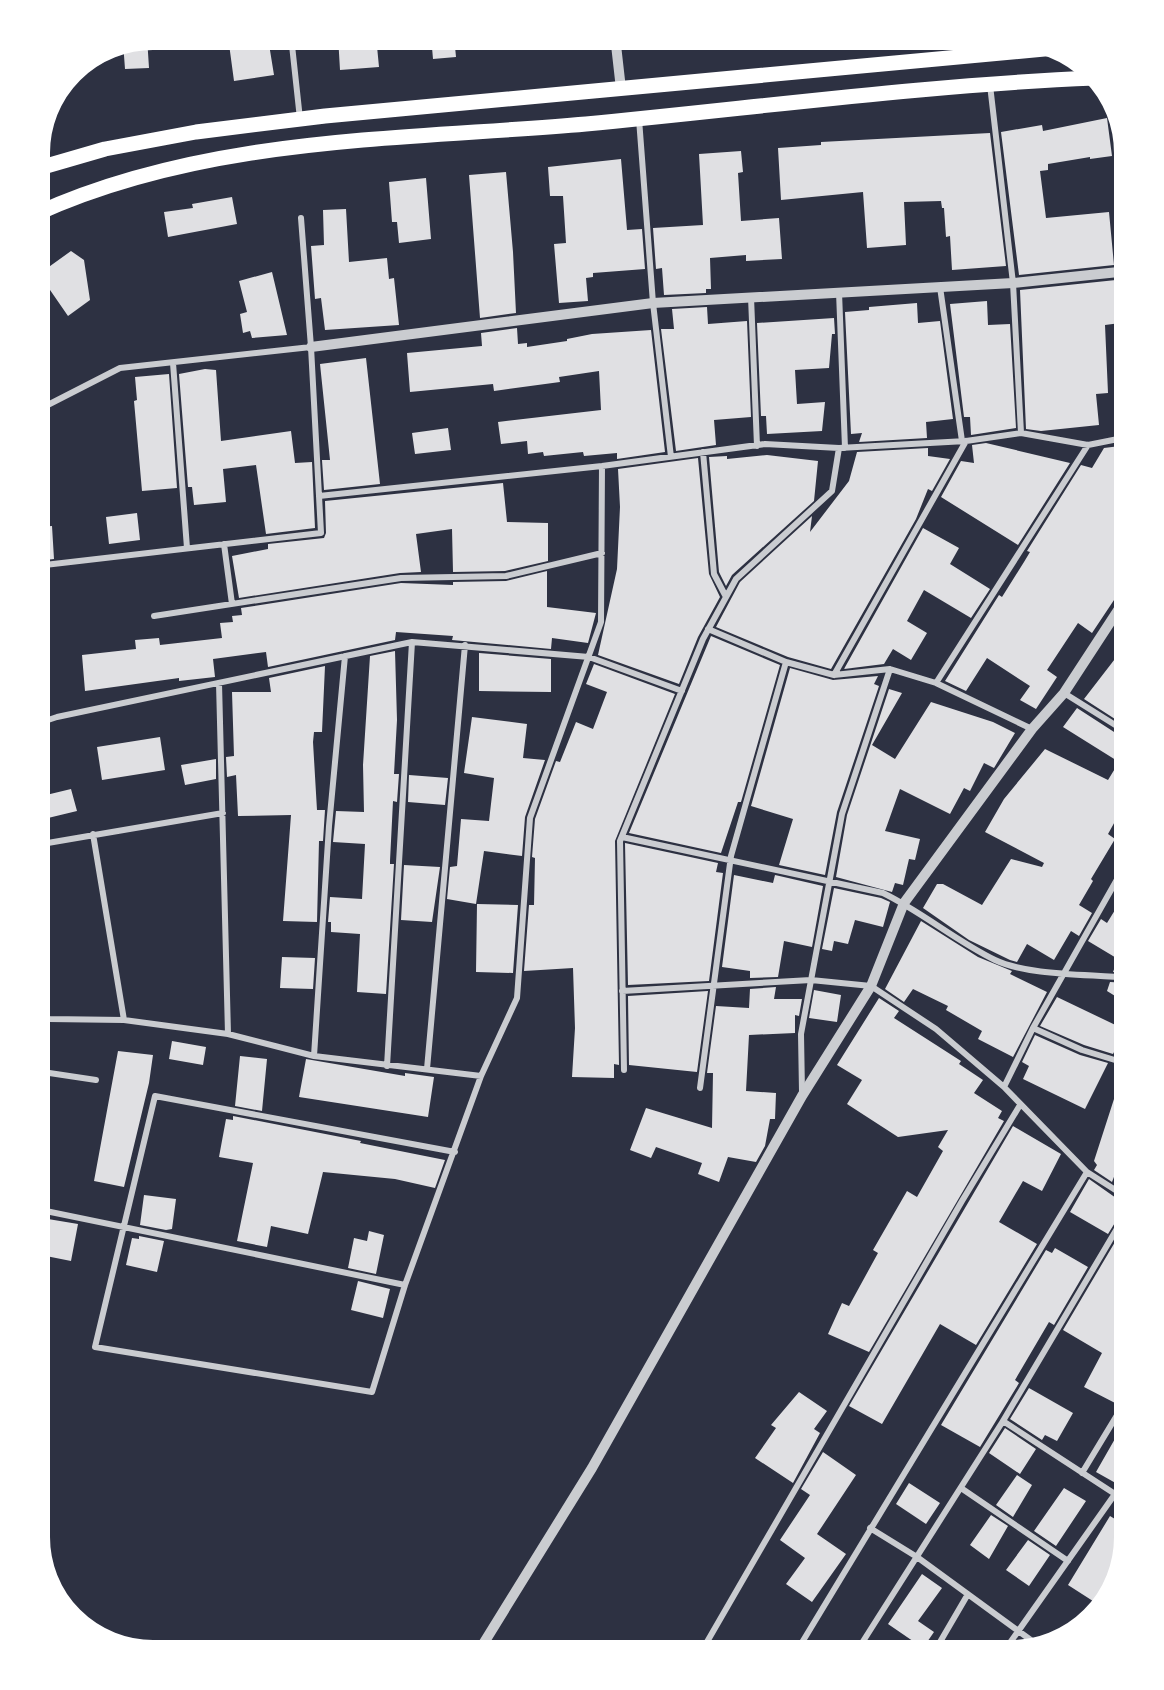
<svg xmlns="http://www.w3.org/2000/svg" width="1164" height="1690" viewBox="0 0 1164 1690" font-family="'Alegreya Sans',sans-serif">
<rect width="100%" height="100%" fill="#2d3142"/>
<path fill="#e0e0e3" d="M338,36H376L379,67L340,70Z
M431,36H454L456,57L433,59Z
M147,37L149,68L125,69L123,42Z
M268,38L274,75L234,81L229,44Z
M1107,118L1112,156L1090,159V157L1048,164V170L1040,171L1046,218L1109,212L1114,265L1019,275L1001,132L1042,125L1043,131Z
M990,133L1006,266L952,270L950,236L946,237L944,208H942L941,201L904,202L906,245L867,248L863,192L781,200L778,148L821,145V142Z
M741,151L743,172L738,173L741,221L779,218L782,259L746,261V255L710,258L711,289H706V293L664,295L662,268L656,269L653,228L703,225L699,154Z
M621,159L627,230L642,229L645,269L593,273V277L586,278L588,301L559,303L554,244L566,243L563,196H550L548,167Z
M506,172L513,252L516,313L480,318L469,175Z
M426,178L431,239L399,243L397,222H392L389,182Z
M232,197L237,224L168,237L164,212L193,208L192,204Z
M346,209L349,262L387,258L389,279L394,278L399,325L325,330L321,298L315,299L311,246L324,245L323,210Z
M71,251L84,260L90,300L68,316L39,274Z
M272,272L287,335L252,338L250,331L243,333L240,314L247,312L239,281Z
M1116,280V285L1128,283V322L1105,325L1108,393L1096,394L1099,425L1041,431L1026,429L1020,290Z
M987,301L988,325L1010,324L1016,428L971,435L970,417H964L950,304Z
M917,303L918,323L940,321L953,419L926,422L927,438L859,442L862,433L851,434L845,312L869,310V307Z
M707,307L708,324L747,321L751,417L714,420L716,445L676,451L661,329H674L672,309Z
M834,318L835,334H832L829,368L795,370L797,404L825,402L822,431L767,434L766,416H761L757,323Z
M517,328L518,344L527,343V347L567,341V339L592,334L651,330L665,452L617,459V453L584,456L583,452L544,456L543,452L528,454L527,441L501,444L498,422L601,410L599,371L559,377L560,382L494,391L493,384L410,392L407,353L482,346L481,333Z
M366,358L380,484L324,490L322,460H330L320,364Z
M205,369L216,370L221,441L291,431L295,463L312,462L315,528L266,534L256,465L223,469L226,502L194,505L192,487H188L179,374Z
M169,374L177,488L142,491L134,401L137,400L135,377Z
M448,428L451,450L415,454L412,433Z
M986,443L1070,463L1018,545L941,497L961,461L974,463L972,445Z
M1128,445V579L1092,633L1078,623L1047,670L1057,677L1036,709L1020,700L1030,686L987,658L966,691L945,681L999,595L1002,597L1024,562L1030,552L1027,551L1081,465L1092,468L1104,448Z
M928,448V456L950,459L932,491L928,489L916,519L831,669L788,657L716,627L740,582L812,516L810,532L849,481L857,452Z
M767,455L818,461L814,501L732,575L726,586L719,572L709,457L727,456V459Z
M698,458L709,574L720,597L698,637L679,684L598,655L617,569L620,507L618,469Z
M503,483L507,522L548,523V561L505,571L453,572L452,529L416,534L421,572L400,573L239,598L232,556L268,549V544L324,538L326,533L325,501Z
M137,513L140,540L109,544L106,517Z
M52,526L54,559L36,561V527Z
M923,528L959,548L950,564L990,589L971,618L924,590L907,621L927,633L911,660L893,649L884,664L844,669Z
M547,571V607L596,613L588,643L552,638L551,649L452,640L453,636L396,632L395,640L268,667L266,652L213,659L215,677L179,681V678L85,691L82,655L136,649L135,640L159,638L160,645L222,638L220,623L233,622L232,616L242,615L241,608L401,583L453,585V582L506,581Z
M711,636L780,665L741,802H738L721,853L629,833Z
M1128,642V702L1115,719L1084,699Z
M395,651L397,720L394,774H399L397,802L393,801L390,861V864H394L386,994L357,992L360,934L331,932V922H328L330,897L362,899L365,844L333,842L336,811L364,812L363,765L370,656Z
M479,653L551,659V692L479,691Z
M594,664L675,694L615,841L619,1065L614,1064V1078L572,1077L575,1028L573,968L524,971L529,905H534L535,858L532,857L535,819L556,761L560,762L576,722L593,729L607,692L586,684Z
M325,666L322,732H314L313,742L317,810H325L323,841H319L317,922L283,921L291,815L238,816L236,775L227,777L226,757L234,756L232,692H271L269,678Z
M790,668L833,680L878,676L874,684L879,686L837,812L825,875L779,865L793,819L751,806Z
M889,689L902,693L872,745L895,759L931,702L993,722L1015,733L994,768L984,763L970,791L964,788L950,814L900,789L885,831L920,839L915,860L909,859L903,885L895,883L892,892L836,877L847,815Z
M1077,708L1128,741V798L1108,834L1115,839L1091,879L1093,881L1079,905L1092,913L1079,936L1071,931L1054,960L1027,944L1017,962L1010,960L969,940L923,908L937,884H943L982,905L1011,859L1042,867L1044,863L985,832L1004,799L1045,749L1108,780L1119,762L1063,727Z
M472,717L527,724L523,758L545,760L525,817L522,856L484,851L476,904L447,899L450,867L457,866L461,819L489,821L494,778L464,773Z
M160,737L165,770L102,780L97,747Z
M216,759V779L185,785L181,765Z
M409,775L448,778L445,805L408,802Z
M71,789L77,811L48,818L42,796Z
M625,843L718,863L716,872L723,873L709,981L628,985Z
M404,865L440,867L432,922L401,920Z
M734,875L773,883L775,875L823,886L812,947L784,941L778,977L750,978V971L722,967Z
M834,888L881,898L890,902L883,927L855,920L848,944L834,941L832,951L822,949Z
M1128,889V973L1113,972L1118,959L1088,941L1101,919L1107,923Z
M477,904L518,905L513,973L476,972Z
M921,921L978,957L1012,971L1010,974L1047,992L1013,1057L978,1039L982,1031L946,1010L948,1006L913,989L904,1002L885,989Z
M282,957L315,958L313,989L280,988Z
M1110,982L1128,983V1004L1107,991Z
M776,987L774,999H802L799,1016L795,1015V1033L749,1035L746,1091L776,1093L775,1119H770L765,1146L756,1162L728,1157L719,1182L698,1174L702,1163L656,1147L651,1158L630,1150L646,1108L712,1128L713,1073H707L716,1006L749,1008L750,989Z
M814,990L841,995L837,1022L809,1018Z
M708,991L697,1072L629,1065L628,996Z
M1057,997L1128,1031V1053L1116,1048L1113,1054L1084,1045L1040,1026Z
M879,998L899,1011L894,1018L961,1061L959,1064L983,1080L974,1093L1002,1111L998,1118L1004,1121L869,1352L828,1334L842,1303L849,1306L878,1253L873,1250L907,1191L917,1197L943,1151L938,1147L948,1130L898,1137L847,1104L862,1080L837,1065Z
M1035,1035L1080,1055L1108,1063L1085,1109L1023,1079L1029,1066L1022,1062Z
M172,1041L206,1047L203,1065L169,1059Z
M118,1051L153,1055L149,1083L124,1187L94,1181Z
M240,1056L267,1059L262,1111L235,1106Z
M306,1059L405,1076V1073L434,1077L428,1117L299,1097Z
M1124,1068L1128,1069V1166L1119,1164L1112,1182L1094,1170L1097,1165L1094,1161Z
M233,1116L361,1141L360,1143L445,1160L435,1188L395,1179L323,1172L308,1234L271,1226L267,1247L237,1241L253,1163L219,1157L226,1119L233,1120Z
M1013,1126L1061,1154L1042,1191L1023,1181L999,1222L1037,1244L976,1345L940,1324L882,1424L849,1406Z
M1089,1179L1126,1205L1108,1234L1070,1212Z
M144,1195L176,1199L172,1229L166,1230L140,1225Z
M36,1217L78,1224L71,1261L36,1254Z
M1128,1220V1392L1117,1404L1084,1387L1102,1353L1063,1330Z
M369,1231L384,1235L376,1274L348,1268L354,1238L367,1241Z
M139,1236L164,1241L157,1272L126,1265L132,1238L139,1239Z
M1055,1248L1088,1267L1054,1325L1049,1322L1015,1380L1019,1383L980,1447L941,1425L1046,1250L1052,1253Z
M358,1281L390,1289L383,1318L351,1310Z
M1029,1388L1073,1413L1057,1441L1045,1435L1042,1440L1010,1419Z
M799,1392L827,1411L814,1429L820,1433L793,1483L755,1458L776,1428L771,1425Z
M1128,1416V1490L1096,1472Z
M1005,1428L1036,1449L1020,1474L989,1453Z
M823,1452L856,1475L817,1534L846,1554L812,1602L786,1584L805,1558L780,1540L810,1495L801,1489Z
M1017,1475L1032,1485L1013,1517L996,1505Z
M909,1483L940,1503L926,1524L896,1504Z
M1064,1488L1086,1501L1056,1546L1034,1531Z
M991,1515L1008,1526L989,1559L970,1545Z
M1110,1516L1128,1527V1537L1124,1550L1106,1579L1109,1582L1096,1603L1068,1585Z
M1028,1540L1050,1555L1029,1586L1006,1570Z
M922,1574L942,1588L918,1621L934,1632L923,1648L888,1624Z"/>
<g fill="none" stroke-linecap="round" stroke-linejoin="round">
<path stroke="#caccd0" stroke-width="6" d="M291,36L300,119
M991,36L993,53
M990,85L1013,283L1021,433
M639,119L653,303L671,457
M1124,177L1128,176
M940,287L962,441
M839,292L845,448
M751,297L757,446
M173,363L187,548
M36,411L120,368L311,347
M703,452L714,574L725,595
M319,496L602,466L765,444L839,448L966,441L1021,433L1088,445L1128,437
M224,544L232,604
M36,566L321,533L311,347L301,218
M154,616L401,578L506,576L602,553
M708,629L786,662L834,675L890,669L936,683L1032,729
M834,675L966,441
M219,683L228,1034
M936,683L1088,445
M1064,693L1128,733
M36,724L57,717L412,642L589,657L682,691
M93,834L124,1020
M622,837L883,893C922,912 956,941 995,960C1029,976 1090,974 1128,978
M36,845L223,813
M622,991L811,980L871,986L936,1029L1004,1087L1087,1172L1128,1198
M36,1012L49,1019L124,1020L228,1034L314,1056L481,1076
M1033,1028L1082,1050L1128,1064
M314,1056L329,826L345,656
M387,1066L412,642
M427,1069L465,645
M624,1070L620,841L703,639L736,579L832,491L839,448
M36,1071L96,1080
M1004,1087L1033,1028L1128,860
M700,1088L731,856L786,662
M802,1092L801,1034L842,814L890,669
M455,1152L155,1096L95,1347L372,1392L405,1285L481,1076L517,998L530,818L601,622L602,466
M36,1209L405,1285
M1082,1473L1128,1397
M961,1488L1068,1561
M870,1528L917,1557L1039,1646
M700,1654L962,1201L1020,1105
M795,1654L1087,1172
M855,1654L1003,1421L1128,1210
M933,1654L968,1594
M1002,1654L1115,1494L1003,1421"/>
<path stroke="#caccd0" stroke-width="10" d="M615,36L621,89
M311,347L653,303L1013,283L1128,271
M477,1654L592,1468L802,1096L871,986L904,903L1032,729L1064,693L1128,595"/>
<path stroke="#fff" stroke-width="15" d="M36,169L105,149L196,132L325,116L1055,48
M36,214C207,136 402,140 586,124C755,108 925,85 1095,78"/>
</g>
<path d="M0 0H1164V1690H0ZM153 46H1011A107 107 0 0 1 1118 153V1537A107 107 0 0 1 1011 1644H153A107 107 0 0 1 46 1537V153A107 107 0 0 1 153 46Z" fill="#fff" fill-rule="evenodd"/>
<path fill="none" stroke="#fff" stroke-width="8" d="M153 46H1011A107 107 0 0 1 1118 153V1537A107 107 0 0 1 1011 1644H153A107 107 0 0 1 46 1537V153A107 107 0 0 1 153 46Z"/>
</svg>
